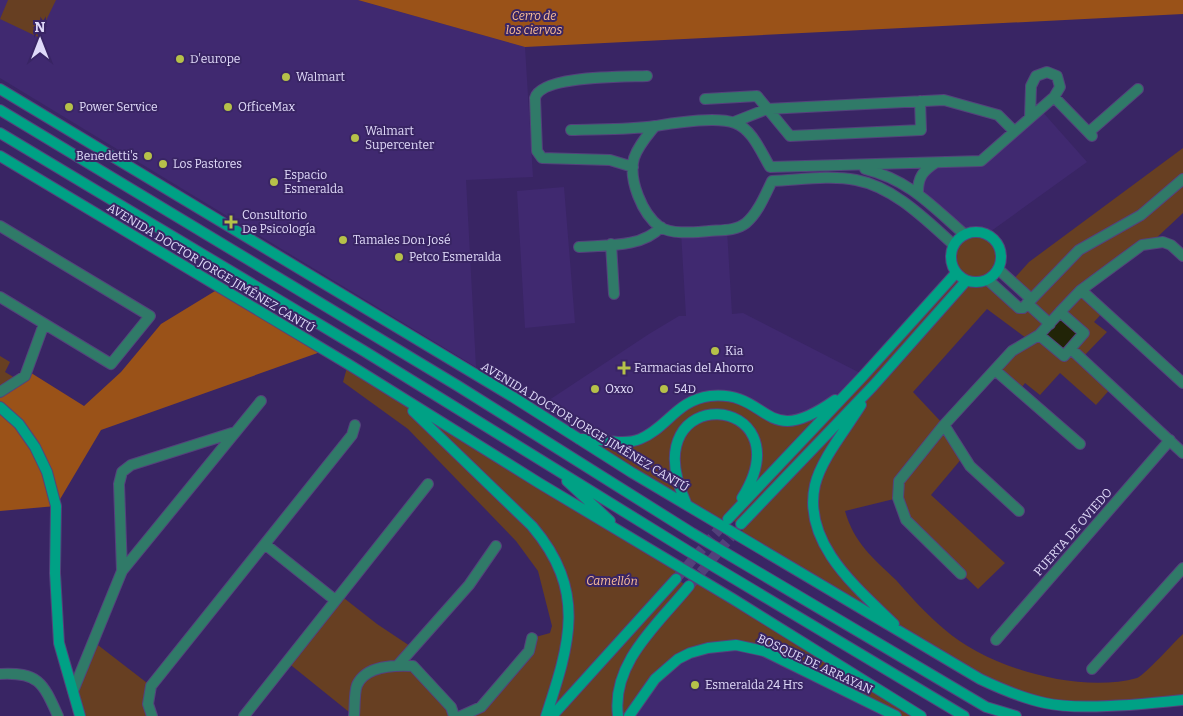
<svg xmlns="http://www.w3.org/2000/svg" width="1183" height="716" viewBox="0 0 1183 716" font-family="Bitter,serif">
<rect width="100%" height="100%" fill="#392564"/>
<path fill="#402970" d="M0,0H358L525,47L533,177L466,180L476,367L0,78Z
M1040,109L1087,162L987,234L979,232L964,234L918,192L926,169L981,161Z
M564,187L575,323L525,328L517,191Z
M727,230L732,314L743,313L864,375L840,396L809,416L641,439H579L534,410L649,334L679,316H686L681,232Z
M744,646L896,716H629L678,659Z"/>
<path fill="#673f22" d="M8,0H56L38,37L0,19Z
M1183,148V213L1152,242L1081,290L1104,311L1094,322L1107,332L1082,358L1112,387L1096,405L1060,373L1040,395L1025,383L1019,391L996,371L1030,341L987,309L913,392L944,425L963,457L931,495L1005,563L978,589L906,520L898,498L845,511C854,543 873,558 896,580C911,597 927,615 944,629C988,668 1079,694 1137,678C1144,676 1175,641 1183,634V700L1081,706L1012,694L744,539L741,524L728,519L716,522L579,439L634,441L679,408L724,396L784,422L840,396L956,273C951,261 948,251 958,241C983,214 1021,256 988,279L1019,308L1031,299L1012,281L1029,262Z
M0,356L10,362L5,372L20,381L0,392Z
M348,364L684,570L676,579L688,586L698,578L921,716H896L744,646L678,659L629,716H461L481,707L529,651L532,638L550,633L552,626L538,571L516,541L408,429L343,382Z
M340,595L377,624L413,648L398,664L413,666L454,716H354L287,662Z
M94,642L151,686L152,716H80L73,691Z"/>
<path fill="#9a5218" d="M358,0H1183V14L525,47Z
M220,288L326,350L101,430L56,506L0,511V392L28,371L84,406L121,372L161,324Z"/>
<path fill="#212407" d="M1060,312L1084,333L1064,356L1039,335Z"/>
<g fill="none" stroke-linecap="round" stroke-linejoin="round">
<path stroke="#52407a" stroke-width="10" stroke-dasharray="10 5" stroke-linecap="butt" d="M676,579L727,520
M691,584L740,526"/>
<defs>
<path id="street" d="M1054,97L1092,136
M705,99L757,96L790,136L921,130L920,101
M734,122L767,109L944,100L998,115L1014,131
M655,126C647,136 638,146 634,158C628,179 642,214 660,227C673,235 695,232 709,231C721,230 736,231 746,223C758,213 765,195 772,181C799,180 829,175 856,180C894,187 926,220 954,245
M571,130C598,129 628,130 655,126C675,123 716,116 735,123C752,129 761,152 770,167L981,161L1054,97L1060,87L1057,76L1047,72L1036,76L1031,86L1030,118
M1089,132L1138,89
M633,167L610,160L542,158L537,151L535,98C541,75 625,77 647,76
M865,169C909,180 931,205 964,234
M918,192C918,177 923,171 935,163
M0,226L150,316L111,364L0,297
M611,244L614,294
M579,247C605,245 642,248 661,227
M998,269L1031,299
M988,280L1019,308H1023L1079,250L1141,215L1183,179
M1081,290L1183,383
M1027,303L1050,324
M1060,312L1081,290L1142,245L1163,242L1171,245L1183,256
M1060,312L1084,333L1064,356L1039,335Z
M1071,349L1183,453
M996,371L1080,444
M0,392L25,376L44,324
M944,425L970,466L1019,511
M266,545L335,600
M122,571L119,484L122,472L131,465L232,433
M961,574L906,520L898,498L899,481L944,425L1012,351L1039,335
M996,640L1170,440
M398,665L469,585L496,546
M1092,669L1183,568
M0,674C39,672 43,683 58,716
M73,691L122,571L261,401
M152,716L148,704L151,686L352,435L355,425
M244,716L428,484
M354,716C355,707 354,693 357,685C366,665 395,665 413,666L451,707L454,716
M461,716L481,707L529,651L532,638"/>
<path id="secondary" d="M0,89L513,397L631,472L980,679C1001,689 1022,698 1045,703C1079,711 1147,704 1183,700
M0,110L458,386L692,533L986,707L1016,716
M0,133L364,351L688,551L964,716
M0,156L348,364L539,483L733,599L921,716
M951 257a25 25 0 1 1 50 0a25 25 0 1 1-50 0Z
M861,405C847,428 821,459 815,485C802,543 857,588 894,624
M0,407L19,424L35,447L47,472L56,506L55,573L59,643L80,716
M413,411L532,526C587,591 570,643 546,716
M579,439C598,438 623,446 640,439C667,428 677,400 710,396C771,390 762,452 835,400
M567,481L610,521
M686,503C630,379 808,392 742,498
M728,519L864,375L956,273
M741,524L873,386L966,281
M552,716L676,579
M618,716C611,663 658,624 689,586
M629,716L655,679L678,659L690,653L708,648L736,645L764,651L896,716"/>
</defs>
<use href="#street" stroke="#54427c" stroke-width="12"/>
<use href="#secondary" stroke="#54427c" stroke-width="12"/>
<use href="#street" stroke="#307a68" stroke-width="10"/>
<use href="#secondary" stroke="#00a185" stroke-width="10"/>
</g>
<g fill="#b6c149" stroke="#392564" stroke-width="2">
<circle cx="180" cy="59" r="5"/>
<circle cx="286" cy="77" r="5"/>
<circle cx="69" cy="107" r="5"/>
<circle cx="228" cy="107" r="5"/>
<circle cx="355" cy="138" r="5"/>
<circle cx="148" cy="156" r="5"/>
<circle cx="163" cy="164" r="5"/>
<circle cx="274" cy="182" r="5"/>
<path d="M228.5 214.5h5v5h5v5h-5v5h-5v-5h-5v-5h5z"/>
<circle cx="343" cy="240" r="5"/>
<circle cx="399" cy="257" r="5"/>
<circle cx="715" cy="351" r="5"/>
<path d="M621.5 360.5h5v5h5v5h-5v5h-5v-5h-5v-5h5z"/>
<circle cx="595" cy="389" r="5"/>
<circle cx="664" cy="389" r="5"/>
<circle cx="695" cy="685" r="5"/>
</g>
<g text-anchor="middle" stroke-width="4" stroke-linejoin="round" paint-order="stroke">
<g font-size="12" font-style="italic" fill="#fcc098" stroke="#392564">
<text x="534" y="20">Cerro de<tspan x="534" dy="14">los ciervos</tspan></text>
<text x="612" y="585">Camellón</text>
</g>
<g font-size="12" fill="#e0daf9" stroke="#392564" text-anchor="start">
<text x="190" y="63">D'europe</text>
<text x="296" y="81">Walmart</text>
<text x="79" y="111">Power Service</text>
<text x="238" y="111">OfficeMax</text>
<text x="365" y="135">Walmart<tspan x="365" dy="14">Supercenter</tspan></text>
<text x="138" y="160" text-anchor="end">Benedetti's</text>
<text x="173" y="168">Los Pastores</text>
<text x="284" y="179">Espacio<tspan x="284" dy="14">Esmeralda</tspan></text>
<text x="242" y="219">Consultorio<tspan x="242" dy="14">De Psicología</tspan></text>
<text x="353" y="244">Tamales Don José</text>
<text x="409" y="261">Petco Esmeralda</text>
<text x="725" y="355">Kia</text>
<text x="634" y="372">Farmacias del Ahorro</text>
<text x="605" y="393">Oxxo</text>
<text x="674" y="393">54D</text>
<text x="705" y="689">Esmeralda 24 Hrs</text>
</g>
<g font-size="12" fill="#e0daf9" stroke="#392564">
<text transform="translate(211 268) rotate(31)" y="4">AVENIDA DOCTOR JORGE JIMÉNEZ CANTÚ</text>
<text transform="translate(585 427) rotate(31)" y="4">AVENIDA DOCTOR JORGE JIMÉNEZ CANTÚ</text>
<text transform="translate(1073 532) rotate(-49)" y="4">PUERTA DE OVIEDO</text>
<text transform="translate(815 664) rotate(25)" y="4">BOSQUE DE ARRAYAN</text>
</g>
</g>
<g transform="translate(40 40)" stroke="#392564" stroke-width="4" paint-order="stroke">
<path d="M0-4L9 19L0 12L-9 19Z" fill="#e0daf9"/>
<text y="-8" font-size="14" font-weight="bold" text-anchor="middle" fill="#e0daf9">N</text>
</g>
</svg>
